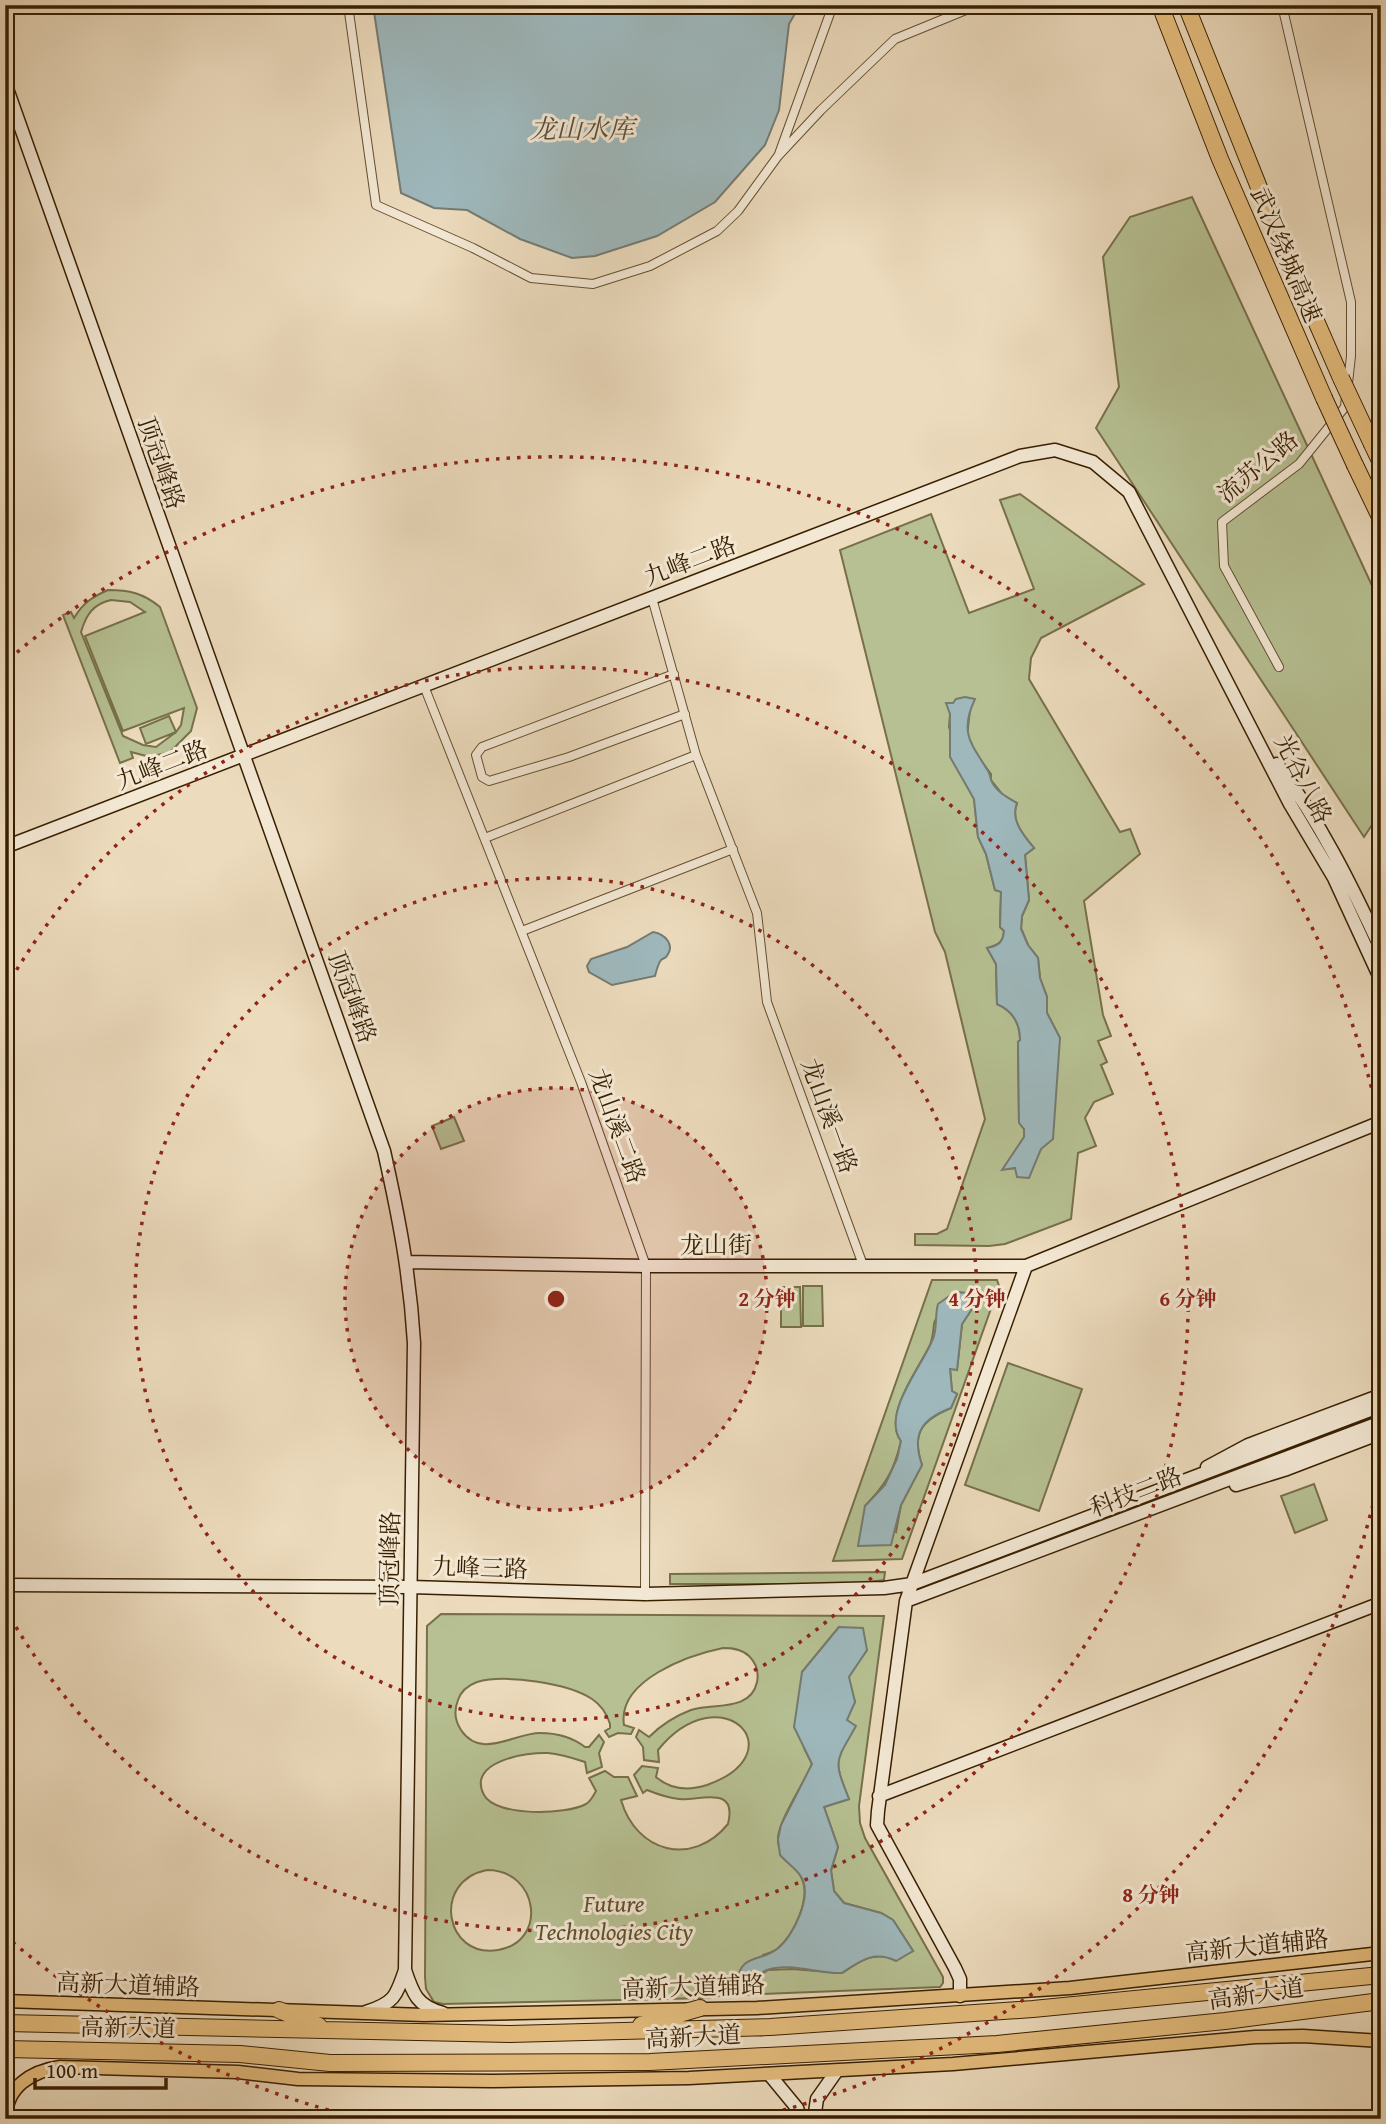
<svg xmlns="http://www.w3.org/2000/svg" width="1386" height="2124" viewBox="0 0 1386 2124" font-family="'Gentium Book Plus','Noto Serif SC',serif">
<rect width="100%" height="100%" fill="#ecdbbd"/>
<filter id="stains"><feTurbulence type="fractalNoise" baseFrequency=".00286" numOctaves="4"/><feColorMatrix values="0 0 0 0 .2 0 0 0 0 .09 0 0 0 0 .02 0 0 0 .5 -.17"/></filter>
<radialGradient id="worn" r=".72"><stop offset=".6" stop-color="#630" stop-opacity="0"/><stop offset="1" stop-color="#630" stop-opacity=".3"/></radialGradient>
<path fill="#b6c092" stroke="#777049" stroke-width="2" fill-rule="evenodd" d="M1192,197L1381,605V811L1364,837L1096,428L1119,387L1103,257L1130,217Z
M1020,494L1144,584L1041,638L1031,658L1029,679L1120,832L1130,829L1140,854L1084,901L1103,1015L1111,1036L1098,1041L1107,1062L1101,1065L1113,1094L1094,1102L1085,1118L1096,1146L1078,1153L1071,1219L1005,1244L989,1246L915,1245V1234H937L947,1229L985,1119L945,952L935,932L840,550L931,514L969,613L1034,589L1000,500ZM970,710L967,737L976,754L991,774V780L1003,795L1017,803C1010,820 1023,835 1034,848L1025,855L1029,900L1022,916L1021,928L1028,945L1038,958L1040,978L1047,997V1013L1060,1038L1016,1168L1004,1169L1024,1137V1129L1019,1122L1018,1042L1020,1040C1020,1023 1013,1011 997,1004L996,964L987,948C998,945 1003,943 1004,931L1000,927L1001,891L995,890L986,854L978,837L974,799L965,781L949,727L950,714Z
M108,590C129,590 143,593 160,607L197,708L191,731L170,752L150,757L131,752L133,758L120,763L63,615L71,612L74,618C83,603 92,597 108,590ZM111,600L130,602L145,612L85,636L123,731L184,708L181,725L176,732L169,716L140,728L146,744L176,732L156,747L143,745L123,736L81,632C86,615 93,604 111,600Z
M454,1117L464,1141L441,1149L432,1126Z
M932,1280H997L999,1286L902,1559L833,1561ZM955,1292L981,1295L962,1324L957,1370L950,1368L952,1391L957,1394L951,1408C922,1420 911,1433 922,1465L901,1505L896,1532L865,1506C886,1484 894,1471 901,1441C882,1416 919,1368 930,1345C933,1337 933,1332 934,1324C936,1314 949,1301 955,1292Z
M803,1286H822L823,1326H803Z
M781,1287H800L801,1327H781Z
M1008,1363L1082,1389L1039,1511L965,1485Z
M1314,1484L1327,1520L1295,1533L1281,1496Z
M885,1572L884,1580L854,1584H670V1574Z
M441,1614L884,1616L859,1806L860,1823L865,1838L943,1977V1983L940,1987L715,1996L709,1998L443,2004L434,2002L426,1989L425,1977L427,1626ZM839,1627L867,1650L848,1677L855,1702L846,1720L855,1726C835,1763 833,1759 849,1799L824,1807L838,1847L831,1871L834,1891L844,1903L881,1913L893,1920L913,1951L896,1960C874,1950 860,1961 842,1973L792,1969L768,1970L747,1983L763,1955C768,1953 773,1952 777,1949C794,1935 812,1897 801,1877C793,1861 777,1859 778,1837C780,1818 804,1783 812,1764L804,1748L802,1672ZM723,1648C733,1648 742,1649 749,1656C756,1663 759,1672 757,1682C751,1712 712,1703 691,1710C675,1716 661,1725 649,1737L639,1730L636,1737L643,1747L644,1760L659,1762L658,1750C721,1673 798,1752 707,1785C688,1791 671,1790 656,1777L658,1768L642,1766L634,1775L643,1793L647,1790C657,1794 668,1798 679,1799C699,1801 738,1784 728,1824C692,1868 636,1852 621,1800L637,1796L628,1777H614L605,1771L589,1778L596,1791C593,1796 591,1801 586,1804C566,1815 496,1817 484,1795C466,1761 528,1752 548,1753C561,1754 573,1758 585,1762L587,1773L602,1767L599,1753L604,1742L599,1735L589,1747H585C572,1737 556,1733 540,1733C514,1733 481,1760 461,1730C455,1721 454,1710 458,1700C461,1691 469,1685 477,1682C505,1674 568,1683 592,1699C601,1705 607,1714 610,1724V1728L605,1731L609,1737L618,1733L631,1734L634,1728L624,1725C617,1680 689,1655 723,1648ZM487,1870C539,1870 548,1942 498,1950C445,1959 431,1881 487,1870Z"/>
<path fill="#9eb8bc" stroke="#757b71" stroke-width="2" d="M373,5H800L789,24L779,110L765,145L715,202L657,236L595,256L572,258L520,239L467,210L434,208L401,193Z
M965,697L975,699C959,733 971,743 988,771C990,774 990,778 992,782C997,792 1008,798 1017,803C1010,820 1024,836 1034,848L1025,855L1029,900L1022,916L1021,929L1028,945L1038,958L1040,978L1047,997V1013L1060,1038L1053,1139L1041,1149L1029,1178L1017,1177L1015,1168L1002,1170L1024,1137V1129L1019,1123L1018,1042L1020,1040C1020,1023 1013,1011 997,1004L996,964L987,948C998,946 1003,943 1004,931L1000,927L1001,892L995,890L986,854L978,837L974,799L950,757V714L946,703H953L956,699Z
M653,932C665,934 676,945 666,957C665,958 662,959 661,960C658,964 656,972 655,976L612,985L589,972L587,966L591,959L627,947Z
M955,1292L982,1294L962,1324L957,1370L950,1369L952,1391L957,1394L951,1408C922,1419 911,1433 922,1465L901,1505L891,1545L858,1546L865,1506L885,1485L897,1459L901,1441C880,1413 926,1362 934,1336C937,1326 935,1314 938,1304Z
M839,1627L863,1628L867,1650L849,1677L855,1702L847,1720L856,1726C835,1763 833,1759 849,1799L824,1807L838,1847L831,1870L834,1891L844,1903L881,1913L893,1920L913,1951L896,1961C874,1950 860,1961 842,1973C819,1974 789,1962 767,1970C755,1975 750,1986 737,1981C741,1953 761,1962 777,1949C794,1936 814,1894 800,1875C795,1868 786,1862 780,1855L778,1839L781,1825L812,1764L794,1727L802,1672Z"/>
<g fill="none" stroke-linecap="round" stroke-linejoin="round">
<defs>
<path id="street" d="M348,5L376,205L473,248L531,278L593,284L650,266L717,231L738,211L778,156L821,110L895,39L978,5
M1282,5L1351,302V356L1348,383
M779,154L833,5
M652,598L696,755L757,913L767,1002L863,1265
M1279,667L1224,566L1222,522L1299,464L1345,407L1346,396
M674,674L482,747L476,755L482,777L489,781L569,757L685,714
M424,686L581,1082L646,1266L645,1594L647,1596
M485,838L696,755
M522,931L733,849"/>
<path id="secondary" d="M5,83L384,1151C399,1218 410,1275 414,1343L405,1970
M1277,764C1320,822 1351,884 1381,949
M5,847L1020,456L1055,450L1093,462L1129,492L1290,804L1334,878L1381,980
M407,1262L646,1266H1026L1381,1122
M1207,1467L1248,1445L1381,1395
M1236,1485L1287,1469L1381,1433
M5,1585L411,1587L645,1594L884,1588L912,1584L1381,1406
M906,1601L1381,1422
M879,1796L1381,1603
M960,1996V1979L955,1968L877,1825L878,1811L906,1601L1026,1266
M366,2012C394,2003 396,1997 405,1970C413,1994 417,2006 443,2013
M769,2074L797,2108L801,2119
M814,2119L817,2099L836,2072"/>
<path id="primary" d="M5,2001L424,2015L757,2008L1070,1988L1381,1953
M6,2119C5,2087 32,2071 60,2067L238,2072L298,2079L493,2081L689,2078L953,2064L1255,2037L1303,2036L1381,2041"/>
<path id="highway" d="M1160,5L1220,159L1324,398
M1186,5L1274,225L1341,378
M1372,444L1381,463
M1355,465L1381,519
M279,2010L319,2026
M5,2023L510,2034L770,2027L1033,2009L1381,1975
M641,2025L700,2008
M5,2049L240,2054L330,2063L650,2062L997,2044L1225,2021L1381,2001"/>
</defs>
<use href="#street" stroke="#654e2f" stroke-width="10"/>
<use href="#secondary" stroke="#381f00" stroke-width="15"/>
<use href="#primary" stroke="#381f00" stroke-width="15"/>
<use href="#highway" stroke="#381f00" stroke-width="18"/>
<use href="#street" stroke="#f3e8d4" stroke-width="8"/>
<use href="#secondary" stroke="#f3e8d4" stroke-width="12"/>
<use href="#primary" stroke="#e6be7e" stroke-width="12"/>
<use href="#highway" stroke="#e6be7e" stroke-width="16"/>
<defs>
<path id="highway-bridge" d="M1341,378L1372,444
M1324,398L1355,465"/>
</defs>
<use href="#highway-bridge" stroke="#381f00" stroke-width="18" stroke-linecap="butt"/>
<use href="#highway-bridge" stroke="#e6be7e" stroke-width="16"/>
</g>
<circle cx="556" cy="1299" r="211" fill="#8f2418" fill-opacity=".12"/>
<g fill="none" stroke="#8f2418" stroke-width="3.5" stroke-dasharray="3.5 7">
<circle cx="556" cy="1299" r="211"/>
<circle cx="556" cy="1299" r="421"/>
<path d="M6 988A632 632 0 1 1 6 1610"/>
<path d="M1380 1474A842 842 0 0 1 753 2118M359 2118A842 842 0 0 1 9 1939M9 659A842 842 0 0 1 1380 1124"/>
</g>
<g text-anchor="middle" stroke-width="6" stroke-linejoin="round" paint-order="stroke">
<g font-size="24" fill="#381f00" stroke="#f3e8d4">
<text transform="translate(1286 255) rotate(67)" y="8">武汉绕城高速</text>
<text transform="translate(161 463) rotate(71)" y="8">顶冠峰路</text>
<text transform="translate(1258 467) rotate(-40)" y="8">流苏公路</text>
<text transform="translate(690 561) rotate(-21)" y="8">九峰二路</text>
<text transform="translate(162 765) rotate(-21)" y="8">九峰二路</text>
<text transform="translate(1303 779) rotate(63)" y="8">光谷八路</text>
<text transform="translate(352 997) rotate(70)" y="8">顶冠峰路</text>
<text transform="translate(829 1116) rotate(70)" y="8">龙山溪一路</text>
<text transform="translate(617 1126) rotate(70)" y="8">龙山溪二路</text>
<text x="716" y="1253">龙山街</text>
<text transform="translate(1136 1492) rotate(-21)" y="8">科技二路</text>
<text transform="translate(390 1559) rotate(-89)" y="8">顶冠峰路</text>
<text transform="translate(480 1568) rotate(2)" y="8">九峰三路</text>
<text transform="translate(1257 1946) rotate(-6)" y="8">高新大道辅路</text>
<text transform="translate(128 1985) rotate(2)" y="8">高新大道辅路</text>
<text transform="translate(693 1987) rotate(-2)" y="8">高新大道辅路</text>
<text transform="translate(1256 1994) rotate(-8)" y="8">高新大道</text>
<text transform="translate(128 2028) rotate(1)" y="8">高新大道</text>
<text transform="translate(693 2037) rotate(-3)" y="8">高新大道</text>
</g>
<g font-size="24" font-style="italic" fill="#5e4f2c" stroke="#f3e8d4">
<text x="614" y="1912">Future<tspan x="614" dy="28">Technologies City</tspan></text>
</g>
<g font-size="26" font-style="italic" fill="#574d38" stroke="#f3e8d4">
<text x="582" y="138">龙山水库</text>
</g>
</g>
<circle cx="556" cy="1299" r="10" fill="#8f2418" stroke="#f3e8d4" stroke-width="3.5"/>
<g font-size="21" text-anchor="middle" font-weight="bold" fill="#8f2418" stroke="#f3e8d4" stroke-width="6" stroke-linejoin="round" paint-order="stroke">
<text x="767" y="1306">2 分钟</text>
<text x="977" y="1306">4 分钟</text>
<text x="1188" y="1306">6 分钟</text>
<text x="1151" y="1902">8 分钟</text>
</g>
<rect width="1386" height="2124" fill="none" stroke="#ecdbbd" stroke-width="28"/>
<rect x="7" y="7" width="1372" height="2110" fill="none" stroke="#381f00" stroke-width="3.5"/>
<rect x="14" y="14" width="1358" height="2096" fill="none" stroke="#381f00" stroke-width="2"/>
<path d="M35 2078v10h131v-10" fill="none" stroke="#381f00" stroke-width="3.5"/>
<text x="46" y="2078" font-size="21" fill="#381f00" stroke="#f3e8d4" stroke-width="5" paint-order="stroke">100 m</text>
<rect width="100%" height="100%" filter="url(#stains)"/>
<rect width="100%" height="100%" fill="url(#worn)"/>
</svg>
